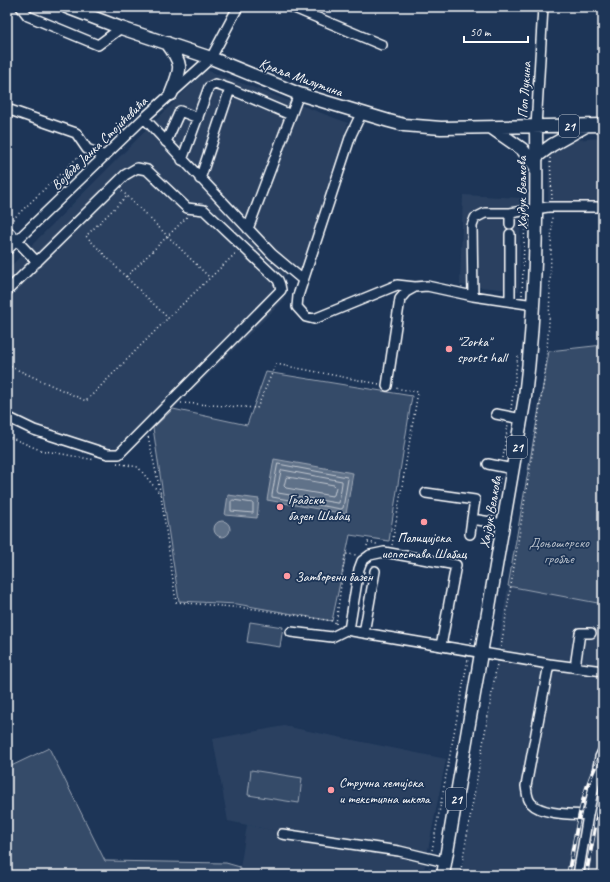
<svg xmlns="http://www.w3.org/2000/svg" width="610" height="882" viewBox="0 0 610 882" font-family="Caveat,sans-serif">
<rect width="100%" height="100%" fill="#1d3557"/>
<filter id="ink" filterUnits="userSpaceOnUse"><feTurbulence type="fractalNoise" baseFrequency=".025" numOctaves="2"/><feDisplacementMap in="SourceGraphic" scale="8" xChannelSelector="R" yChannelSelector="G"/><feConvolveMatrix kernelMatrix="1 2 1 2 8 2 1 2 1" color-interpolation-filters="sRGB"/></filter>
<g filter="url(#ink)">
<path fill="#2a4161" d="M206,70L348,123L301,269L283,277L284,300L125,456L105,458L35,436L7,422V270Z
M603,138V214H548L549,150L573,140Z
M463,195L521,198L519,291L460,285Z
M508,586L603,604V875H461L496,662L507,664L509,651L498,648Z
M284,726L446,759L423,875H239L247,825L327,841L228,821L213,739Z"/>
<path fill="#364b69" stroke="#9aa5b4" d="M603,345V604L508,586L549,351Z
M266,372L412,396L389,541L350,535L332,621L237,604L179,601L153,428L173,409L247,425Z
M250,622L283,627L280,647L247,642Z
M49,748L105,861L226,863L240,867L239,875H7V768Z
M251,770L302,778L299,803L248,795Z"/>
<path fill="#617289" stroke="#a0aab8" d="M274,459L353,473L346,514L267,500Z
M228,495L259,499L257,518L225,515Z
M214 529a8 8 0 1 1 16 0a8 8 0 1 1-16 0Z"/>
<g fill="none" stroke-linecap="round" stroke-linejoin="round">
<path stroke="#c0c7d0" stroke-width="1" d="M278,464L347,477L348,479L343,508L341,509L272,497V495Z
M283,470L342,481V483L339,503H337L278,493L277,491L281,471Z
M288,477L334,485L336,487L334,495L332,496L286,488L284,486L286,478Z
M233,500L253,503V513L231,511V502Z"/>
<defs>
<path id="minor" d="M21,7L28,16L98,45L121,28
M292,7L382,45
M7,109L76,133L87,149L105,156
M361,114L351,135L298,296L297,307L306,317L314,319L397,285L415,287
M144,118L272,254L303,280
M536,127L543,7
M166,142L180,111L198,118
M182,160L209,87L215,84L230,89L291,115
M200,179L230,89
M510,224V213
M248,229L299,94
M7,230L37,262
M7,250L144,118L211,58L238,7
M7,291L125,175L137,168L147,170L187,208L204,210L278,280L280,285L281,290L119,454H108L34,430L7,417
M473,296L472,226L475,218L485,213H510L548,207H603
M510,301V234
M387,386L400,299L406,292L415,287L427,286L473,296L534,305
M496,414L522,419
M488,464L513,469
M426,493L475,500L472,519L503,524
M470,534L472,519
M349,630L359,569L362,561L370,555L384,552L456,565L441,646
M291,632L332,637L346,630L549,664L603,671
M364,633L375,571
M549,664L526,786C527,792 527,799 531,803C542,815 573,814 588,815
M575,667L580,633H591
M282,834L399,851L445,862
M578,875L588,815L600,757L603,751"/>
<path id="major" d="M66,7L121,28L211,58L299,94L389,121L404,125L441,128L603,125
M167,43C184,66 181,68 171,94
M492,128L522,149L536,167
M536,157L552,145L584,127
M443,875L525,397C536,307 537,217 536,127"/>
</defs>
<use href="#minor" stroke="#fff" stroke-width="12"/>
<use href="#major" stroke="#fff" stroke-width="15"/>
<path stroke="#fff" stroke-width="1.5" stroke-dasharray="1 3" stroke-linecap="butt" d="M550,158L552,199
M525,169V201
M122,191L210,278
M187,217L126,277L168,318L237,252
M10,222L81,154
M126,277L86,236L127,196
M522,295L525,219
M601,351L603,384
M7,365L86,401L168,318
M181,403L257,408L276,364L379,384
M511,409L518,355
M7,436L40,450L95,460
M503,458L508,424
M117,463L138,467L161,495L148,436
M161,495L176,602L255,609L332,621L336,623
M497,495L500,476
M392,545L418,392L395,388
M367,546L368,542L377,544
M336,624L345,554L357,555
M471,643L473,635
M501,647L545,375L549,322L552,216
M432,850L468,659
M428,875L429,867
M460,875L497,664"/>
<use href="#minor" stroke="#1d3557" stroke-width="9"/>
<use href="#major" stroke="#1d3557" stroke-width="12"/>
<defs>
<path id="rail" d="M568,875C576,836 581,786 603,753
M586,875L603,786"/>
</defs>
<use href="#rail" stroke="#fff" stroke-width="4"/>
<use href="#rail" stroke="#1d3557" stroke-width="2.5" stroke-dasharray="8" stroke-linecap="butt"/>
</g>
</g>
<g fill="#ff9aa2" stroke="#1d3557" stroke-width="1.5">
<circle cx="449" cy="349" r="4"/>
<circle cx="280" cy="507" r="4"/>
<circle cx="424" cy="522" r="4"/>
<circle cx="287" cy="576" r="4"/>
<circle cx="331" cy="790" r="4"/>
</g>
<g text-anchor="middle" stroke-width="3.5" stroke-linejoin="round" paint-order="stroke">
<g fill="#1d3557" stroke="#bbc2cd" stroke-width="1">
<rect x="559" y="115" width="20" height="22" rx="3"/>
<rect x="507" y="436" width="20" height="22" rx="3"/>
<rect x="446" y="788" width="20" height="22" rx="3"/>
</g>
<g font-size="13" font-weight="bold" fill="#fff">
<text x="569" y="131">21</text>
<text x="517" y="452">21</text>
<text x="456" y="804">21</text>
</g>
<g font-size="14" fill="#fff" stroke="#1d3557">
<text transform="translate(301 77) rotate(20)" y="5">Краља Милутина</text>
<text transform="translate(524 90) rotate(-86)" y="5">Поп Лукина</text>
<text transform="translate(99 143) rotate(-44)" y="5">Војводе Јанка Стојићевића</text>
<text transform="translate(521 193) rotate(-90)" y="5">Хајдук Вељкова</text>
<text transform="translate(490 512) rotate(-80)" y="5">Хајдук Вељкова</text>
</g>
<g font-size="14" fill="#fff" stroke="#1d3557" text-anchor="start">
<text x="457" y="346">"Zorka"<tspan x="457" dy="16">sports hall</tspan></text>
<text x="288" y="504">Градски<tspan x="288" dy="16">базен Шабац</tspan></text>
<text x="424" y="542" text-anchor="middle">Полицијска<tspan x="424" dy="16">испостава Шабац</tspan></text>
<text x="295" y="581">Затворени базен</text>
<text x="339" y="787">Стручна хемијска<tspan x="339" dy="16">и текстилна школа</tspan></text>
</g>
<g font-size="14" fill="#b9c0ca" stroke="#1d3557">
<text x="559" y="547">Доњошорско<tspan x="559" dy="16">гробље</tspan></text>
</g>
</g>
<rect width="610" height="882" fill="none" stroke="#1d3557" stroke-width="24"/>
<rect x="12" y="12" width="586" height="858" fill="none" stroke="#fff" stroke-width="1.5" filter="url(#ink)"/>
<path d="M464 36v6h64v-6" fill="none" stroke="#ffffff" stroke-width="2"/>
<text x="470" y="36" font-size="12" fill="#ffffff" stroke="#1d3557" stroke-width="3" paint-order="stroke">50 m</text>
</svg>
